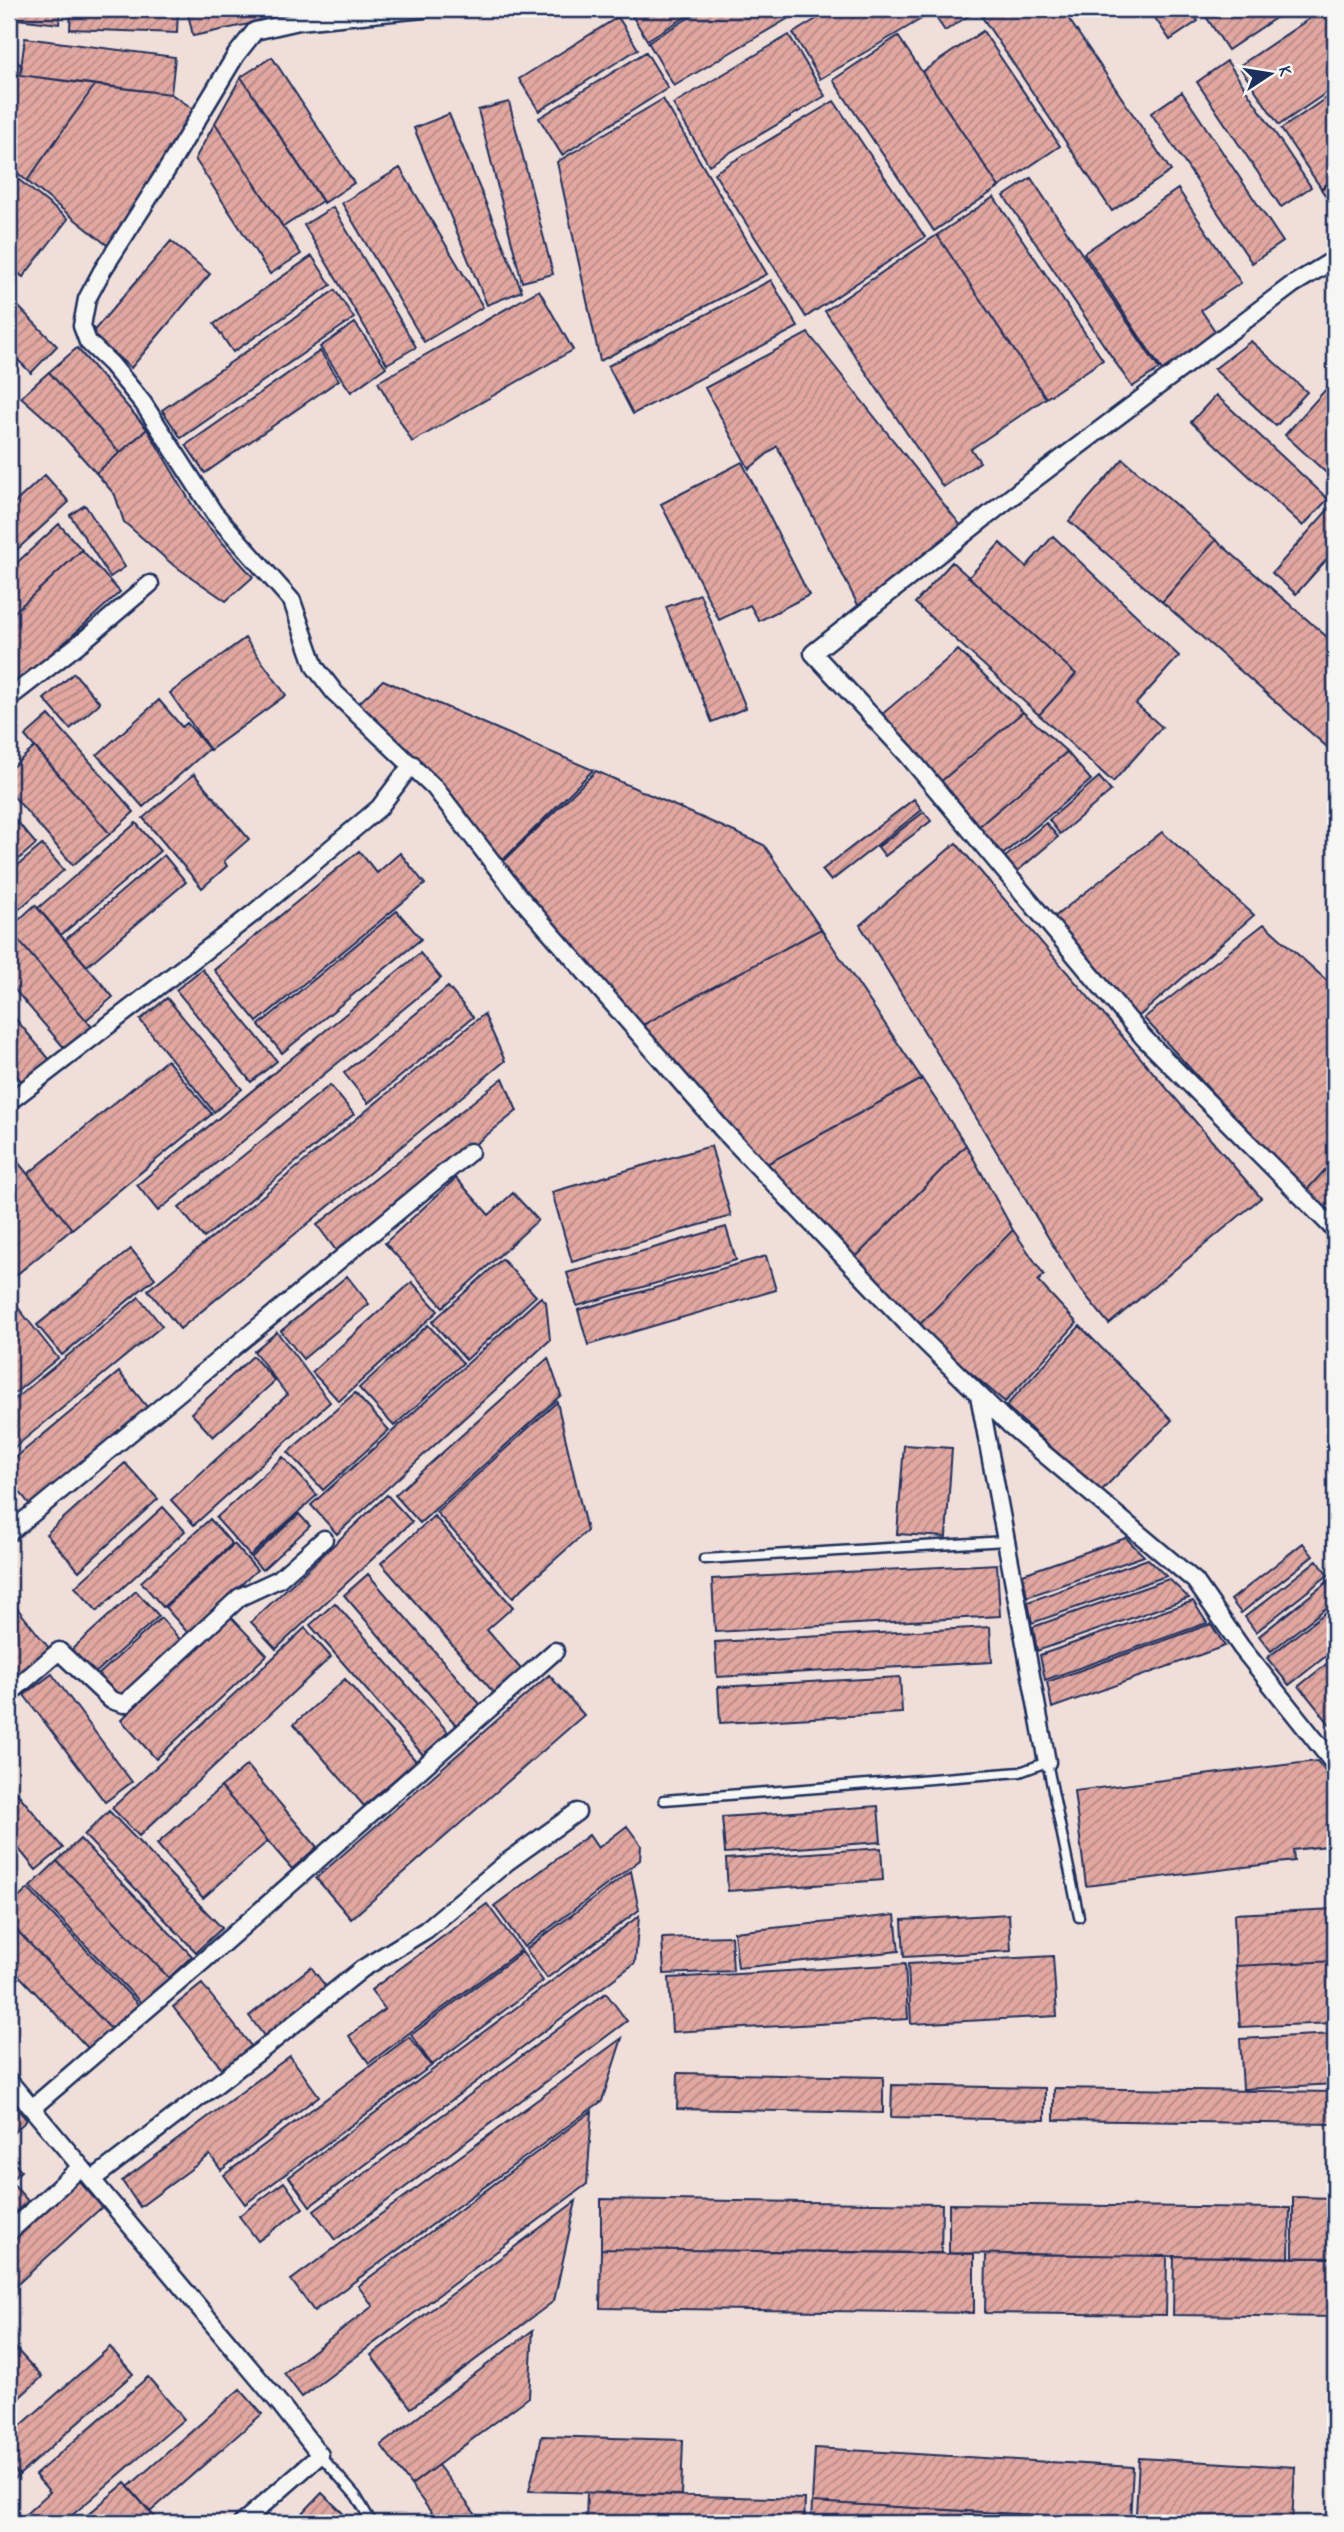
<svg xmlns="http://www.w3.org/2000/svg" width="1344" height="2532" viewBox="0 0 1344 2532" font-family="'Indie Flower',sans-serif">
<defs>
<pattern id="building-hatch" width="6" height="6" patternUnits="userSpaceOnUse" patternTransform="scale(1.75)"><rect width="6" height="6" fill="#e2a8a0"/><path d="M-1 1l2-2M0 6l6-6M5 7l2-2" fill="none" stroke="#b68986"/></pattern>
</defs>
<rect width="100%" height="100%" fill="#f0dfd9"/>
<filter id="ink" filterUnits="userSpaceOnUse"><feTurbulence type="fractalNoise" baseFrequency=".0143" numOctaves="2"/><feDisplacementMap in="SourceGraphic" scale="14" xChannelSelector="R" yChannelSelector="G"/><feConvolveMatrix kernelMatrix="1 2 1 2 8 2 1 2 1" color-interpolation-filters="sRGB"/></filter>
<g filter="url(#ink)">
<path fill="url(#building-hatch)" stroke="#1b2f5e" stroke-width="2" d="M9,9H61L59,24L9,18Z
M71,9H178L177,33L70,29Z
M187,9H318L193,36Z
M628,9H699L647,40Z
M704,9H804L674,86L648,42Z
M833,9H918L923,18L820,79L793,33Z
M930,9H979L945,31Z
M995,9H1062L1171,171L1112,211L982,17Z
M1149,9H1189L1198,21L1170,40Z
M1201,9H1289L1228,50Z
M1324,9H1335V87L1279,125L1239,66Z
M618,17L638,49L539,111L519,79Z
M983,31L1060,146L999,187L922,72Z
M789,35L825,96L709,165L673,104Z
M898,36L999,187L934,231L833,80Z
M25,38L175,57L171,94L20,75Z
M646,52L668,88L562,155L539,118Z
M9,55L22,66L20,75L95,85L27,181L9,166Z
M272,57L354,183L324,203L241,77Z
M1227,61L1311,187L1281,207L1197,82Z
M241,77L322,201L283,227L215,123Z
M95,85L171,94L198,112L112,249L27,181Z
M1182,92L1283,242L1252,263L1151,113Z
M1335,92V178L1321,188L1281,129Z
M663,99L767,274L600,361L557,162Z
M834,101L925,237L806,317L714,173Z
M509,102L553,274L522,282L478,110Z
M449,114L522,291L487,305L414,128Z
M215,123L301,254L270,274L195,159Z
M400,168L483,307L424,342L342,203Z
M9,172L68,219L23,277L9,266Z
M1031,178L1159,369L1132,387L1004,196Z
M1335,180V210L1321,189Z
M1178,189L1241,283L1201,310L1217,334L1162,370L1084,253Z
M994,197L1103,360L1046,398L937,235Z
M333,207L416,347L387,364L304,225Z
M937,235L1046,398L971,449L980,462L943,487L825,311Z
M171,241L210,274L131,368L91,334Z
M312,256L331,285L233,352L214,324Z
M771,280L798,327L633,414L608,366Z
M335,290L354,318L181,438L162,410Z
M539,290L573,350L412,442L378,382Z
M9,297L57,346L31,373L9,351Z
M355,323L386,367L351,392L320,347Z
M808,333L962,527L860,609L777,446L749,469L705,388Z
M1251,341L1307,392L1276,426L1214,369Z
M77,348L147,429L120,453L49,372Z
M320,351L339,380L205,473L186,445Z
M49,372L120,453L96,473L56,428L21,397Z
M1335,379V481L1285,435Z
M1216,395L1328,499L1303,526L1191,422Z
M147,429L199,516L253,577L226,601L172,564L124,522L115,495L96,473Z
M1123,459L1216,540L1162,602L1069,521Z
M742,462L809,595L759,621L750,605L719,620L661,504Z
M45,475L69,502L9,557V508Z
M1333,504L1335,506V550L1296,594L1272,573Z
M85,505L125,567L110,577L70,515Z
M59,524L82,550L9,617V570Z
M1053,536L1179,656L1136,704L1162,727L1113,782L1039,715L1076,674L969,577L1000,543L1026,567Z
M1216,540L1335,644V754L1162,602Z
M82,550L120,592L18,685L9,675V617Z
M952,562L1076,674L1039,715L915,603Z
M700,594L746,708L712,722L666,607Z
M245,638L286,695L210,750L170,693Z
M958,650L1023,712L939,783L881,715Z
M74,673L100,703L70,729L44,699Z
M383,680L593,770L501,862L356,706Z
M159,700L182,727L187,723L209,749L143,807L97,755Z
M1023,712L1067,752L977,828L939,783Z
M49,715L134,812L110,834L25,736Z
M35,747L110,834L73,865L9,791V770Z
M1067,752L1091,780L1001,856L977,828Z
M596,771L764,845L821,929L641,1026L502,863Z
M194,774L249,839L224,861L227,866L202,888L143,818Z
M1099,777L1111,791L1060,834L1049,820Z
M914,799L922,810L831,881L822,870Z
M9,812L36,844L12,865L9,862Z
M924,812L931,821L885,856L878,847Z
M136,823L160,851L61,935L38,908Z
M1046,823L1058,837L1015,873L1003,859Z
M1162,832L1254,915L1138,1017L1049,921Z
M956,843L1261,1198L1109,1324L1077,1285L860,925Z
M42,845L64,870L9,918V873Z
M359,851L377,873L400,853L425,884L257,1022L214,970Z
M164,855L186,882L87,966L65,940Z
M35,905L113,997L86,1020L9,929Z
M397,911L421,939L282,1053L259,1025Z
M1264,924L1335,988V1159L1304,1193L1144,1018Z
M9,929L92,1027L66,1050L9,983Z
M821,929L922,1079L765,1165L641,1026Z
M420,953L441,978L158,1211L137,1185Z
M202,969L277,1061L251,1082L176,990Z
M448,987L473,1017L368,1103L344,1073Z
M167,998L242,1089L214,1112L140,1020Z
M9,1011L50,1060L23,1083L9,1067Z
M484,1014L505,1061L180,1329L148,1290Z
M167,1060L212,1114L72,1229L28,1174Z
M503,1078L517,1111L338,1253L317,1225Z
M922,1079L966,1145L851,1262L765,1165Z
M330,1085L354,1114L204,1238L179,1208Z
M966,1145L1013,1230L917,1327L851,1262Z
M711,1146L731,1216L572,1262L552,1192Z
M9,1151L72,1229L9,1281Z
M1335,1159V1221L1304,1193Z
M456,1178L489,1215L513,1193L538,1220L443,1307L385,1243Z
M726,1227L736,1260L577,1306L567,1273Z
M1013,1230L1044,1275L1038,1281L1077,1323L1005,1402L917,1327Z
M131,1249L155,1278L62,1355L37,1325Z
M766,1256L776,1290L588,1345L578,1310Z
M502,1259L536,1296L466,1360L432,1322Z
M347,1276L369,1304L303,1359L281,1331Z
M412,1282L438,1311L339,1401L312,1372Z
M139,1297L162,1326L9,1452V1404Z
M541,1297L546,1302L550,1340L337,1534L311,1505Z
M12,1300L58,1358L9,1398V1303Z
M428,1325L463,1363L394,1426L359,1388Z
M1080,1326L1172,1420L1100,1492L1006,1406Z
M277,1332L330,1402L194,1525L171,1500L287,1395L254,1351Z
M253,1356L275,1381L213,1437L191,1413Z
M548,1358L561,1395L420,1523L395,1495Z
M119,1372L152,1413L34,1510L9,1478V1463Z
M355,1393L389,1430L323,1490L288,1452Z
M557,1402L587,1531L513,1597L436,1512Z
M904,1445L952,1448L946,1537L897,1534Z
M283,1457L317,1495L250,1556L216,1518Z
M125,1463L158,1499L79,1571L46,1534Z
M387,1495L412,1522L276,1649L251,1622Z
M163,1507L185,1531L97,1611L75,1587Z
M299,1514L310,1526L262,1570L251,1558Z
M434,1516L513,1607L487,1630L521,1669L494,1693L381,1563Z
M210,1519L232,1544L163,1607L141,1582Z
M1126,1538L1144,1556L1027,1597L1023,1574Z
M1303,1543L1313,1556L1241,1613L1231,1600Z
M234,1544L257,1570L188,1633L165,1607Z
M1148,1559L1166,1576L1032,1623L1028,1602Z
M1317,1560L1328,1575L1256,1632L1245,1617Z
M997,1564L1000,1616L715,1632L712,1579Z
M368,1574L480,1704L456,1725L344,1595Z
M1169,1579L1189,1598L1037,1651L1033,1627Z
M1331,1579L1335,1584V1601L1271,1651L1259,1636Z
M136,1591L159,1616L92,1676L70,1651Z
M9,1598L49,1648L9,1682Z
M1193,1601L1207,1623L1045,1680L1040,1655Z
M335,1603L448,1732L423,1755L310,1625Z
M1335,1605V1649L1289,1685L1267,1658Z
M231,1617L267,1655L156,1759L121,1720Z
M161,1618L184,1644L122,1700L99,1674Z
M1211,1624L1225,1646L1052,1708L1047,1682Z
M990,1627L992,1662L717,1677L715,1642Z
M305,1628L331,1657L139,1836L112,1808Z
M1335,1657V1724L1332,1727L1299,1686Z
M52,1674L132,1782L105,1802L24,1695Z
M549,1675L584,1715L351,1919L316,1878Z
M900,1677L902,1713L720,1723L718,1687Z
M345,1679L416,1761L364,1806L294,1724Z
M1317,1761L1335,1784V1845L1293,1850L1294,1861L1086,1886L1074,1791Z
M247,1765L317,1847L292,1869L221,1787Z
M9,1783L63,1848L36,1870L9,1837Z
M221,1787L268,1841L203,1898L157,1844Z
M878,1806L881,1842L725,1853L722,1817Z
M109,1811L222,1928L196,1952L84,1835Z
M627,1826L641,1845L640,1860L524,1947L494,1906L589,1835L598,1848Z
M80,1839L192,1956L169,1978L57,1861Z
M881,1848L883,1880L728,1891L726,1859Z
M57,1861L169,1978L141,2003L30,1887Z
M631,1871L639,1910L547,1978L526,1949Z
M28,1889L139,2005L111,2029L9,1922V1907Z
M487,1904L521,1950L369,2063L349,2036L385,2009L371,1990Z
M1335,1909V1961L1236,1966L1234,1914Z
M1009,1914L1011,1951L904,1957L902,1920Z
M895,1915L899,1951L738,1968L734,1932Z
M639,1916L635,1963L310,2206L289,2177Z
M9,1922L111,2029L89,2049L9,1965Z
M731,1936L733,1971L664,1974L662,1938Z
M522,1952L543,1981L432,2065L411,2035Z
M1053,1956L1057,2016L911,2024L908,1964Z
M1335,1961V2023L1240,2027L1236,1966Z
M905,1964L908,2019L672,2032L669,1978Z
M311,1967L330,1992L268,2041L249,2016Z
M202,1984L255,2051L226,2074L173,2007Z
M606,1993L627,2021L335,2240L314,2211Z
M1335,2034V2084L1243,2089L1240,2039Z
M409,2037L431,2066L245,2204L224,2175Z
M622,2038L602,2101L314,2311L291,2280Z
M290,2056L319,2096L221,2170L210,2155L140,2207L122,2181Z
M678,2073L883,2077V2113L677,2109Z
M892,2085L1045,2088V2120L891,2117Z
M1054,2088L1335,2092V2124L1054,2120Z
M9,2099L27,2120L9,2137Z
M592,2111L587,2184L302,2397L284,2373L373,2306L358,2286Z
M9,2157L21,2171L9,2182Z
M79,2181L102,2207L9,2292V2245Z
M11,2182L28,2201L9,2218V2184Z
M284,2182L303,2208L258,2241L239,2216Z
M1293,2197L1335,2198V2258H1293Z
M601,2199L942,2204L941,2253L601,2249Z
M576,2201L554,2301L411,2408L371,2355Z
M949,2204L1290,2208L1289,2258L949,2253Z
M601,2249L974,2254V2313L600,2308Z
M986,2254L1167,2256L1166,2315L985,2313Z
M1174,2256L1335,2258V2317L1173,2315Z
M533,2330L529,2397L411,2485L381,2445Z
M9,2340L17,2350L9,2358Z
M110,2347L133,2374L19,2475L9,2463V2436Z
M17,2350L42,2377L9,2407V2358Z
M148,2377L184,2419L63,2523H16L50,2492L35,2475Z
M240,2389L262,2414L150,2512L128,2487Z
M542,2436L683,2440L681,2495L529,2491Z
M815,2448L1133,2467L1130,2521L812,2502Z
M1139,2458L1295,2467L1292,2523L1136,2514Z
M9,2463L19,2475L9,2484Z
M438,2465L482,2523H439L411,2485Z
M125,2483L160,2523H78Z
M322,2493L353,2523H293Z
M587,2493L805,2499L804,2523H586Z
M812,2502L1053,2516V2523H811Z
M1061,2516L1130,2521L1174,2523H1061Z"/>
<g fill="none" stroke-linecap="round" stroke-linejoin="round">
<defs>
<path id="service" d="M704,1559L1006,1541
M664,1800L1020,1772L1047,1762L1079,1917
M320,2455L356,2496L372,2523"/>
<path id="minor" d="M424,9L299,21L255,31L236,55L168,168L102,271L87,299L82,326L88,342L111,364L143,403L214,513L292,601L315,667L335,693L435,788L517,894L722,1129L919,1336L1011,1426L1195,1581L1241,1647L1335,1765
M1335,259L1292,285L1024,487L813,653L906,753L1144,1038L1335,1230
M9,698L84,640L150,584
M9,1102L255,912L379,808L412,764
M979,1395L1047,1762
M9,1533L470,1152
M9,1694L59,1651L111,1700L124,1704L240,1597L279,1579L324,1539
M9,2081L280,2404L320,2455L242,2523
M32,2108L201,1963L555,1651
M93,2179L264,2048L362,1969L426,1930L507,1862L577,1812
M9,2232L81,2167"/>
</defs>
<use href="#service" stroke="#1b2f5e" stroke-width="13"/>
<use href="#minor" stroke="#1b2f5e" stroke-width="21"/>
<use href="#service" stroke="#f6f6f2" stroke-width="8"/>
<use href="#minor" stroke="#f6f6f2" stroke-width="16"/>
</g>
</g>
<rect width="1344" height="2532" fill="none" stroke="#f6f6f2" stroke-width="35"/>
<rect x="18" y="18" width="1309" height="2497" fill="none" stroke="#1b2f5e" stroke-width="2.5" filter="url(#ink)"/>
<g transform="translate(1270 74) rotate(78)" stroke="#f6f6f2" stroke-width="5" paint-order="stroke">
<path d="M0-5L12 26L0 18L-12 26Z" fill="#1b2f5e"/>
<text y="-10" font-size="19" font-weight="bold" text-anchor="middle" fill="#1b2f5e">K</text>
</g>
</svg>
